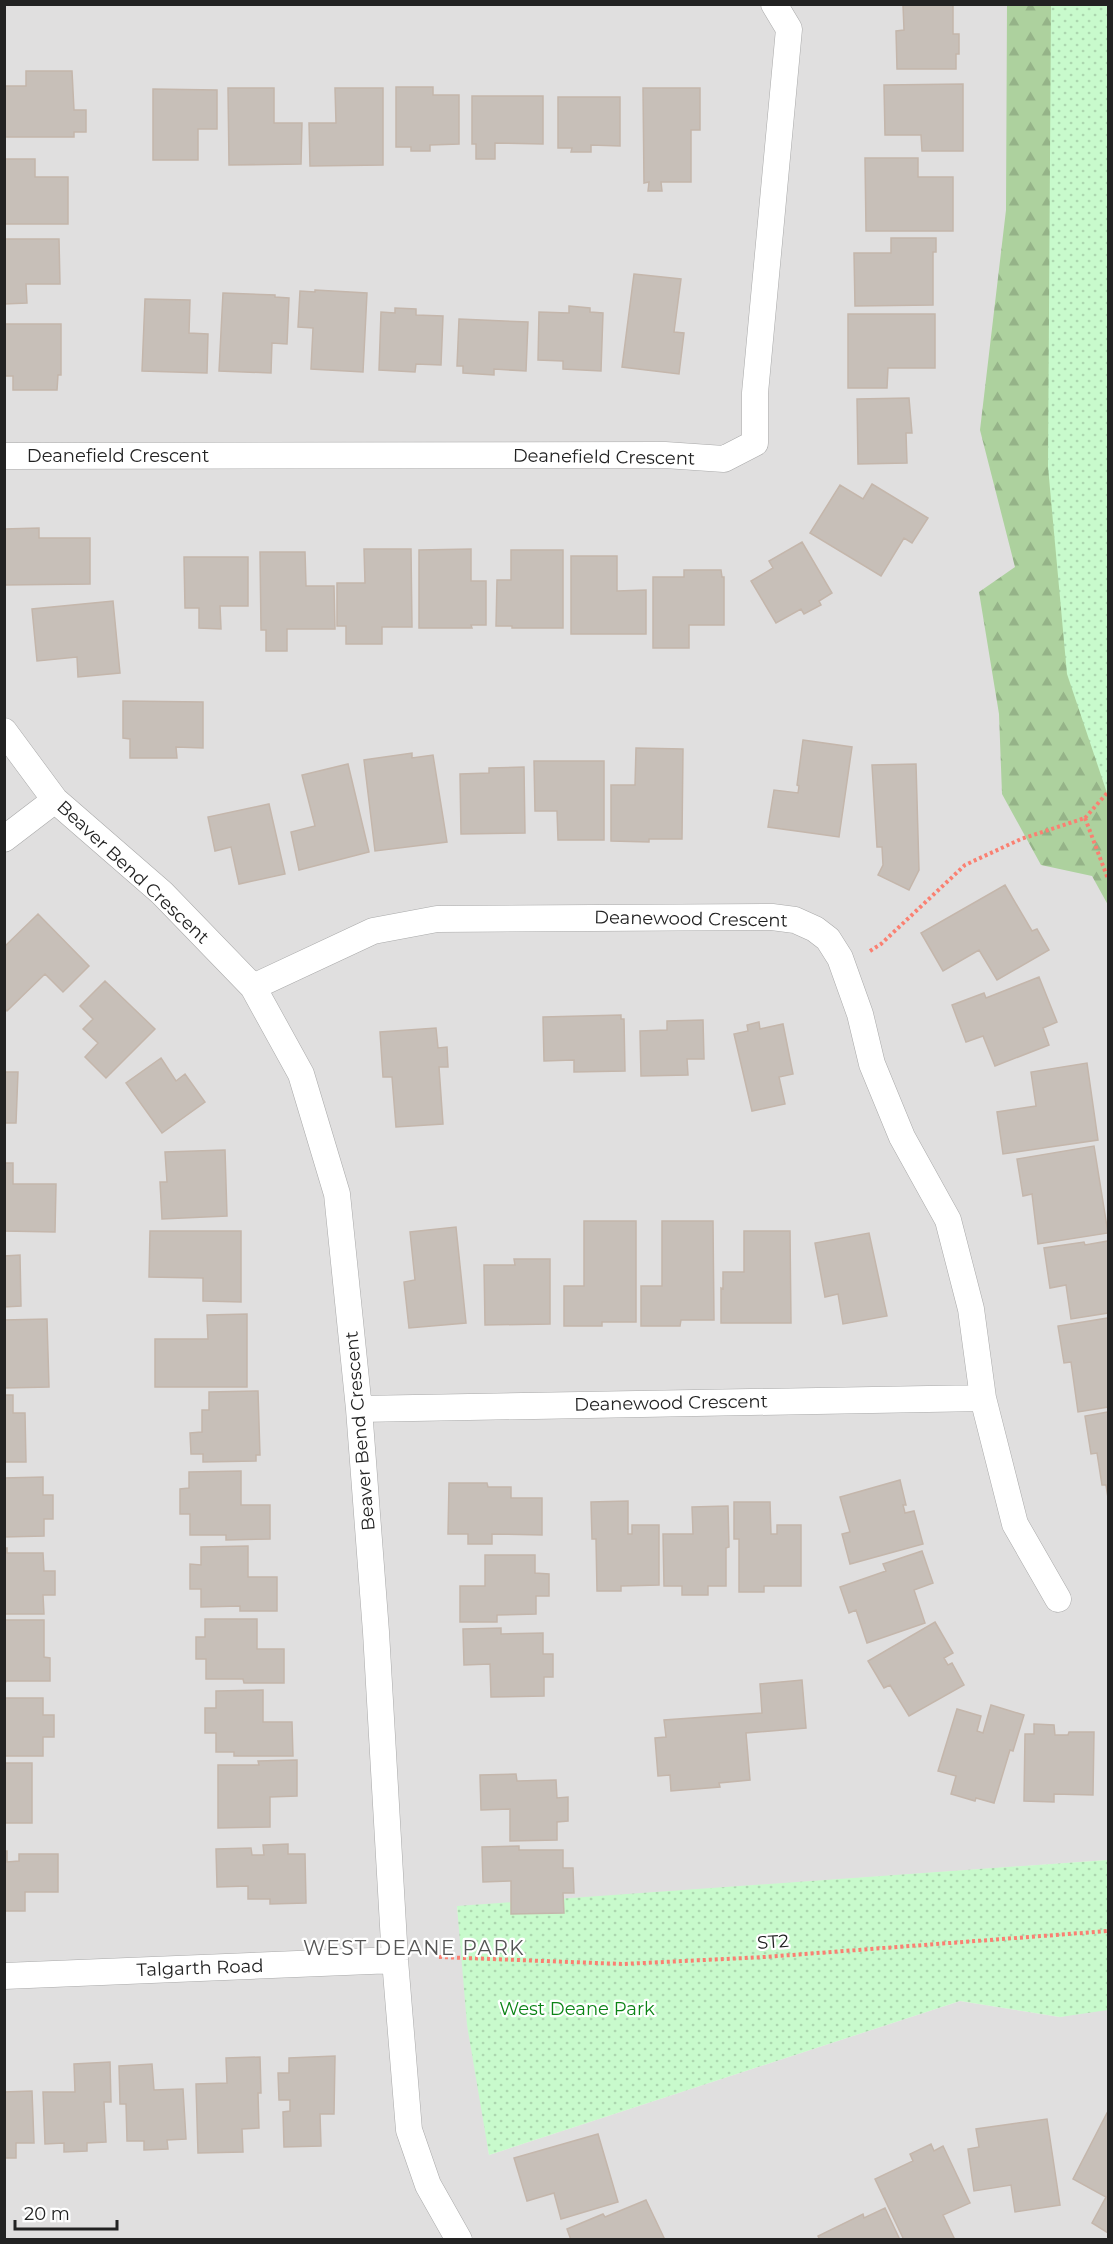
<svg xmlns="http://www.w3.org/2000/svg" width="1113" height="2244" viewBox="0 0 1113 2244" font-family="Montserrat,sans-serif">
<defs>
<pattern id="forest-firs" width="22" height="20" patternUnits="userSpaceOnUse" patternTransform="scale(1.5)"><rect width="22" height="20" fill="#add19e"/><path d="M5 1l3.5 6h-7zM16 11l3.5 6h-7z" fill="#95b388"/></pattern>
<pattern id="park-dots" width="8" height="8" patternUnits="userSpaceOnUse" patternTransform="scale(1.5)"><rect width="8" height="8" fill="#c8facc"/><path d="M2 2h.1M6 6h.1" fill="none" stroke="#acd6af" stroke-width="1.8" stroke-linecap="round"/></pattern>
</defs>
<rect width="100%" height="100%" fill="#f2efe9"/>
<path fill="#e0dfdf" d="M5,5H1051L1108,796V1860L457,1907L489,2155L960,2001L1060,2017L1108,2007V2239L5,2240Z"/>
<path fill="url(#forest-firs)" d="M1007,5H1108V905L1092,876L1041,865L1002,794L999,714L979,592L1015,567L980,430L1006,210Z"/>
<path fill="url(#park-dots)" d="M1051,5H1108V796L1067,674L1048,467Z
M1108,1860V2010L1060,2017L960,2001L489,2155L467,2025L457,1906Z"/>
<path fill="#c7bfb8" stroke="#c4b6ab" stroke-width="1.5" d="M903,5H953V34H959V54H956V69H897L896,31L904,30Z
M26,71H72L74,110H86V132H74V137H4V86H26Z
M963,84V151H922L921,135H885L884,85Z
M396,87H433V95H459V144L430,145V151H411V147H396Z
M228,88H274V123H302L301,164L229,165Z
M335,88H383V165L310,166L309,123H336Z
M643,88H700V130H691V182H661L662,191H648L649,182L644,183Z
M153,89L217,90V129H198V160H153Z
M472,96H543V144L495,143V159H476V144H472Z
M558,97H620V146L591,145V152H571L572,148H558Z
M865,158H918V177H953V231H866Z
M4,159H35V177H68V224H4Z
M891,238H936V252H933V305L855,306L854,253H891Z
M4,239H59L60,284H26L27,303L4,304Z
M634,274L681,279L674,332L684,333L679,374L622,367Z
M315,290L367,293L363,372L311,369L313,328L298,327L300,291L315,292Z
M223,293L275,295V297L289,298L287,344L272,343L271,373L219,371Z
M145,299L190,300L189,333L208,334L207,373L142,371Z
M569,306L590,308V312L603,313L601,371L563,369V361L538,360L539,312L569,313Z
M395,308L416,309V315L443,316L441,365L416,364L415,372L379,370L381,312L395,313Z
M848,314H935V368H888L887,388H848Z
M459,319L528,322L526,371L494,369V375L463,373V366H457Z
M4,324H61V375H58L57,390H13V376H4Z
M909,398L912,433H906L907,463L858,464L857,399Z
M872,484L928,518L912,543L904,538L881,576L810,533L840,485L863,499Z
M39,528V538H90V584L4,585V529Z
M802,542L832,593L819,601L821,605L804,614L801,609L776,623L751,581L773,568L769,561Z
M364,549H411L412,627H382V644H346V626H337V583H365Z
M471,549V581H486V625H471L472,628H419V550Z
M511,550H563V628H512V626H496L497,580H511Z
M260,552H305L306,586H334L335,629H287V651H266V630H261Z
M571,556H617V591L646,590V634H571Z
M184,557H248V606H220L221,629L199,628V608H185Z
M684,570H721L722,577H724V625H689V648H653V577H684Z
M113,601L120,673L78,677L77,657L37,661L32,609Z
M123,701L203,702V748L176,747L177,758H130V739L123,738Z
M803,740L852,747L839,837L768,827L774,790L798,793L799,786L797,785Z
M636,748L683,749L682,839H649V842L611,841V785H635Z
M412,753V758L433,755L447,842L375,851L364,760Z
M534,761H604V840H558L557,811H535Z
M348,764L369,852L299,870L291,832L315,826L302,775Z
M916,764L919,870L909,890L878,875L883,865L882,847H877L872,765Z
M524,767L525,833L461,834L460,774L489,773V768Z
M269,804L285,874L239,884L231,847L215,851L208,817Z
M1005,885L1032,931L1037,929L1049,950L997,980L979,950L943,971L921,933Z
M38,914L89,966L63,992L45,974L7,1011L4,1008V947Z
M1039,977L1057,1022L1043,1028L1049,1045L995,1066L983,1036L966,1042L952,1005L984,993L986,998Z
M105,981L155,1029L106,1078L85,1057L98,1043L83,1029L93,1019L80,1006Z
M621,1015V1019H624L625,1071L574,1072V1060L544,1061L543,1017Z
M703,1020L704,1059H687L688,1075L641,1076L640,1031L667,1030V1021Z
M759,1022L760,1029L783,1024L793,1074L779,1077L785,1104L752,1111L734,1034L748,1031L747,1025Z
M436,1028L438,1048L447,1047L448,1067H439L443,1124L396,1127L392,1077H383L380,1032Z
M161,1058L176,1081L185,1074L205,1102L162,1133L126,1083Z
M1087,1063L1098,1140L1003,1154L997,1112L1036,1106L1031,1072Z
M4,1072H18L16,1123H4Z
M1094,1146L1108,1233L1038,1244L1032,1194L1023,1196L1017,1159Z
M225,1150L227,1216L162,1219L160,1182H167L165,1152Z
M4,1163H13V1184H56L55,1232L4,1231Z
M584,1221H636V1322H602V1326H564V1286H584Z
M662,1221H713L714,1320H681L680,1326H641V1286H662Z
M456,1227L466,1323L409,1328L404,1282L415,1280L410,1232Z
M150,1231H241V1302L203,1301V1278L149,1277Z
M744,1231H790L791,1323H721V1288L723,1289V1272H744Z
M869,1233L887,1316L843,1324L838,1294L825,1297L815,1243Z
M1108,1241V1313L1071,1319L1066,1285L1050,1288L1044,1248L1084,1242L1085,1245Z
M20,1255L21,1306L4,1307V1256Z
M514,1259H550V1324L485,1325L484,1265H515Z
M247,1314V1387H155V1339H208L207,1315Z
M1108,1318V1407L1078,1412L1071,1362L1064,1363L1058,1326Z
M47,1319L49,1387L4,1388V1320Z
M258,1391L260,1455H256V1461L203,1462V1454H191L190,1433L202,1432V1410H209V1392Z
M4,1395H13V1413H25L26,1462H4Z
M1108,1412V1498L1106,1485H1102L1097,1453L1091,1454L1085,1416Z
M241,1471V1505H270V1539L226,1540V1535H190V1514H180V1489L189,1488V1472Z
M43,1477V1495H53V1519H44V1536L4,1537V1478Z
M900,1480L906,1505H903L905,1513L914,1511L923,1544L850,1564L842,1534L850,1532L840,1497Z
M449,1483H487L488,1487H511V1498H542V1535L492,1534V1544H468V1534H448Z
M628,1501V1534H632V1525H659V1585L621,1586V1591H597L596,1539H592L591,1502Z
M734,1502H770L771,1534H777V1525H801V1586H764V1592H739V1539H734Z
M728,1506L729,1547L726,1548V1586H708V1595H682V1586H664L663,1534H693L692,1507Z
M248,1546V1577H277V1611H240V1606L201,1607V1589H190V1564L201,1565V1547Z
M4,1548H7V1553H43L44,1571H55V1595H43L44,1614H4Z
M922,1551L933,1583L914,1590L925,1623L867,1643L856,1610L849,1613L840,1587L886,1571L883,1564Z
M485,1555H535V1573L549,1574V1596H536V1614L497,1615V1622H460V1586H485Z
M205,1619H257V1649H284V1683H244L243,1679H206V1659H196V1637H205Z
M4,1620H44V1657L50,1658V1681H6L4,1687Z
M935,1622L953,1653L944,1658L948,1665L952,1663L964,1685L909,1716L890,1685L884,1688L868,1661Z
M501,1628V1634L543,1633V1654H553V1677H544V1696L491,1697L490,1664L464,1665L463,1629Z
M802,1680L806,1728L746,1733L750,1780L719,1783L720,1787L671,1791L670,1775L658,1776L655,1738L666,1737L664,1720L762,1713L760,1684Z
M263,1690V1722H292L293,1756H234V1752H216V1733H205V1708H216V1691Z
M4,1698H43V1715H54V1737H43V1756H4Z
M991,1705L1024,1715L1013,1751L1010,1750L994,1803L976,1798L975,1801L951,1794L956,1776L938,1771L957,1709L981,1716L977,1731L983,1733Z
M1034,1724L1054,1725L1055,1735H1068L1069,1732H1094L1093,1795L1054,1794V1802L1024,1801L1025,1734H1034Z
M297,1760V1796L270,1797V1827L218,1828V1765H259L258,1761Z
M4,1763H32V1823H4Z
M516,1774L517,1781L556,1780L557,1798L568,1797V1821L557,1822V1840L510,1841V1809L481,1810L480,1775Z
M288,1844V1854H305L306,1903L270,1904V1899H248V1886L217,1887L216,1849L251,1848L252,1855H264L263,1845Z
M519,1846V1850H563V1868H573L574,1893H563L564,1913L511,1914V1881L483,1882L482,1847Z
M4,1851H7V1862L19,1861V1854H58V1892H25V1911H4Z
M335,2056L334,2114H320L321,2146L284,2147L283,2112L290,2111V2100H279L278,2073H289V2058Z
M260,2057L261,2093H258L259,2128L242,2129L243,2152L198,2153L196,2084L227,2083L226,2058Z
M110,2062L111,2102H104L106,2142L87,2143V2151L64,2152V2143L45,2144L43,2092H75L74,2064Z
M152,2064L154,2090L183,2089L186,2139L167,2140L168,2149L144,2150V2141H127L126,2104H120L119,2066Z
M32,2091L34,2143H16V2158H4V2092Z
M1107,2113L1108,2114V2233L1092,2223L1106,2197L1073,2179Z
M1047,2119L1060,2205L1015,2212L1011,2185L974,2191L968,2149L979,2147L976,2129Z
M598,2134L618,2202L561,2219L554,2193L527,2201L514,2158Z
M931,2144L934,2151L943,2146L970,2203L943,2215L955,2240H904L875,2179L913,2161L910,2154Z
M646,2200L665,2240H571L567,2229L603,2214L605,2217Z
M885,2208L900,2240H820L818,2236L863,2214L864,2218Z"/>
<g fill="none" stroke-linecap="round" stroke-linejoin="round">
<defs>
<path id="minor" d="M4,456L665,455L724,459L755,443V393L789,29L774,4
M4,731L55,800L162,893L253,987L301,1074L337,1194L359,1409L376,1632L395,1960L409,2130L428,2185L459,2240
M4,839L55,800
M253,987L373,931L437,919L772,917L795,920L815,929L828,939L840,958L860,1014L872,1064L902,1137L948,1220L971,1309L983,1398L1015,1524L1058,1599
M359,1409L983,1398
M4,1976L395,1960"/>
</defs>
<use href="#minor" stroke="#a9a9a9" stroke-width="27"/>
<path stroke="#fa8072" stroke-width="4" stroke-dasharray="3 3" stroke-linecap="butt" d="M1085,818L1108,879
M1085,818L1108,792
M870,951L881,944L965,865L1021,839L1085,818
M439,1957L623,1964L765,1957L1108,1931"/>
<use href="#minor" stroke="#fff" stroke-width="26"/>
</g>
<g text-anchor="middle" stroke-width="4.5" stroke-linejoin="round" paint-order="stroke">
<g font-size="18" fill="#222" stroke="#fff">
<text x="118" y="462">Deanefield Crescent</text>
<text transform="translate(604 457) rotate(1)" y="6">Deanefield Crescent</text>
<text transform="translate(133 872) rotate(43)" y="6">Beaver Bend Crescent</text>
<text transform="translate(691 919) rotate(1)" y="6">Deanewood Crescent</text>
<text transform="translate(671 1403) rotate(-1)" y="6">Deanewood Crescent</text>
<text transform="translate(360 1431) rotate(-95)" y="6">Beaver Bend Crescent</text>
<text transform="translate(773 1942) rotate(-4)" y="6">ST2</text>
<text transform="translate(200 1968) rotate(-2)" y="6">Talgarth Road</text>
</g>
<g font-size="18" fill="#0c8416" stroke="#fff">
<text x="577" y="2015">West Deane Park</text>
</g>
<g font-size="20" letter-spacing="1.5" fill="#555" stroke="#fff">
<text x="414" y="1955">WEST DEANE PARK</text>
</g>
</g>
<rect width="1113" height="2244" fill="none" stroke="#222222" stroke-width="12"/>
<path d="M15 2220v9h102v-9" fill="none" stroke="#222222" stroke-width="3"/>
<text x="24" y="2220" font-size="18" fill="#222222" stroke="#ffffff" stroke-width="4.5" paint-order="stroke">20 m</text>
</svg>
